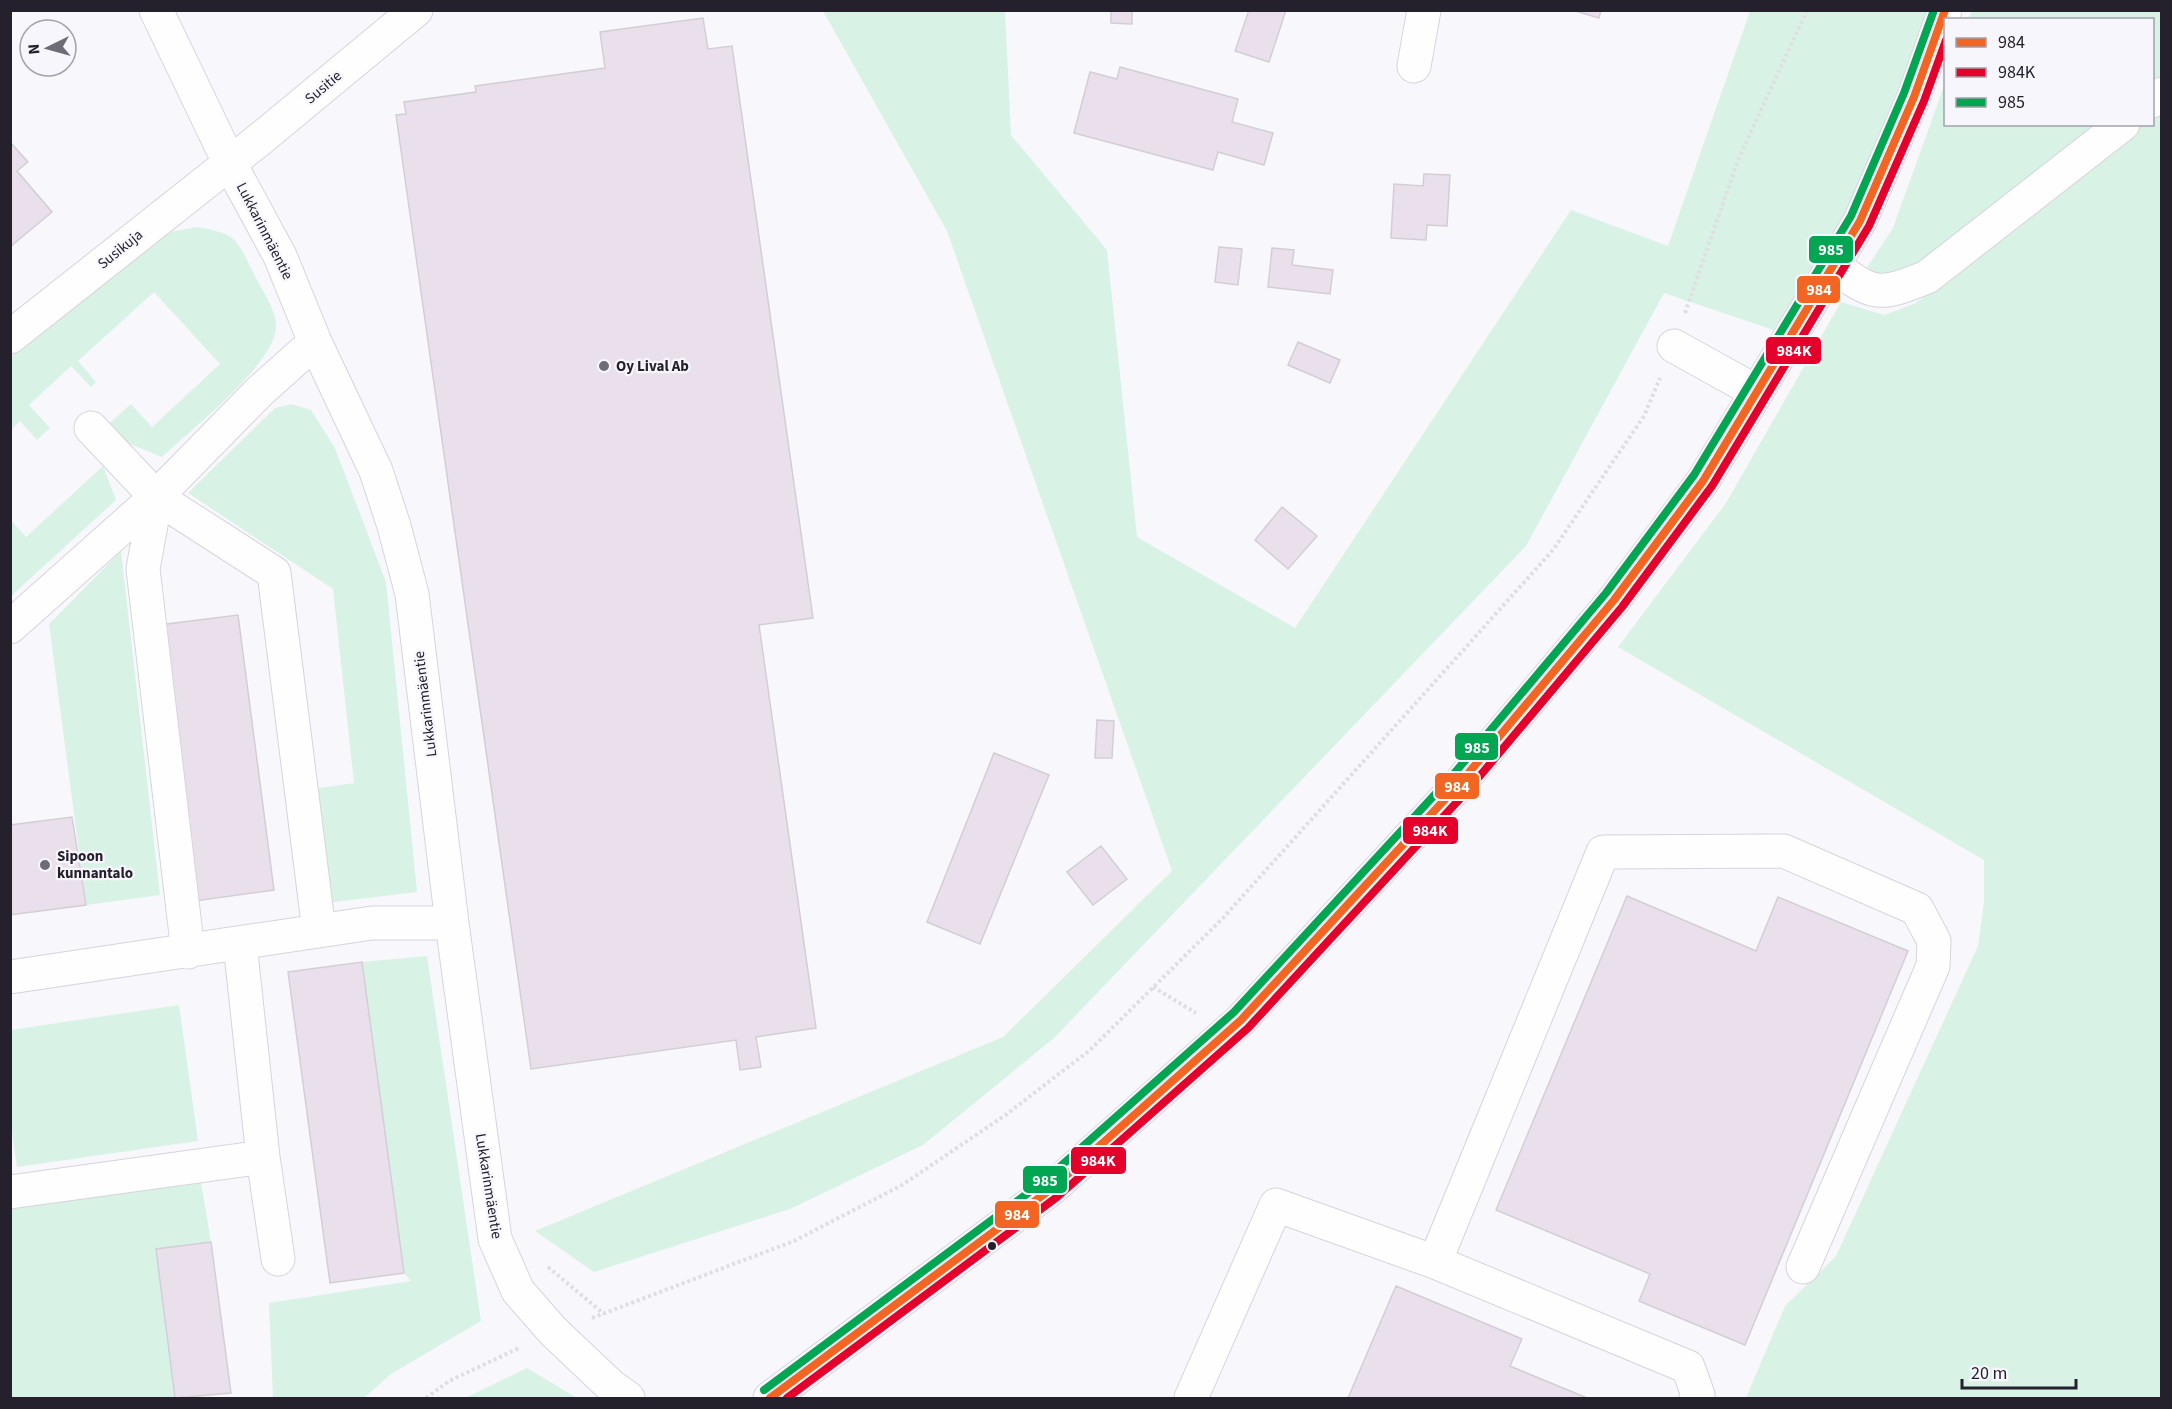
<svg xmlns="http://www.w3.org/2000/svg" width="2172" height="1409" viewBox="0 0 2172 1409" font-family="'Source Sans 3',sans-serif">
<rect width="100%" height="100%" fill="#f8f7fc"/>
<path fill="#d8f3e6" d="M823,11H1005L1011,135L1107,250L1137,537L1295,628L1571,210L1668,246L1750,11H1945L1791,336L1664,293L1526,546L1054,1038L923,1145L790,1209L594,1272L535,1231L1003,1037L1172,871L947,231Z
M1972,11H2161V1398H1746L1785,1306L1836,1256L1978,946L1984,901V860L1618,647L1726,503L1841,302L1884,315L1916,303L2067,185L1924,267L1893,281L1866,269L1893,228L1945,83L1946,124H2152V20L1968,19Z
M197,227C239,234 236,239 255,276C263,292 276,309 276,327C276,363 189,431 162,457L128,443L110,423L131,404L152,427L220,364L154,292L78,361L96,382L91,387L71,366L29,405L50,428L37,440L20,421L11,430V356L170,232Z
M292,404L311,410L335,448L386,582L417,892L326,903L312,789L354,783L333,589L188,493L275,408Z
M103,466L116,500L11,596V520L26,537Z
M121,551L160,895L86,905L49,624Z
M427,956L481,1321L391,1374L364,1398H273L269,1303L411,1281L404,1273L362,962Z
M179,1005L198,1141L17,1167L10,1118L11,1030Z
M201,1182L211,1242L156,1250L175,1398H11L10,1204Z
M527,1368L577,1398H465Z"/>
<path fill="#e9e0ec" stroke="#d3ced6" stroke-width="1.5" d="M1111,10H1132V24L1111,23Z
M1249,10H1286L1269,62L1235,51Z
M1572,10H1601L1599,18Z
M703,18L708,49L732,46L813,618L759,625L816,1028L756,1037L761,1067L740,1070L736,1040L531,1069L396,115L406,114L404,102L476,92L475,86L605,68L600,32Z
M1120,67L1238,99L1232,122L1273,133L1264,165L1218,152L1213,170L1074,133L1090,72L1117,79Z
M10,142L28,162L17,171L52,212L10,247Z
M1424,174L1450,175L1447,226L1427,225L1426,240L1391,238L1394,184L1423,186Z
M1219,247L1242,249L1238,285L1215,282Z
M1272,248L1294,250L1292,265L1333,270L1330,294L1268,287Z
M1298,342L1340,360L1330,383L1288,365Z
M1282,507L1317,536L1288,569L1255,540Z
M238,615L274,890L195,901L159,625Z
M1097,720L1114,721L1112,758H1095Z
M994,753L1049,775L980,944L927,922Z
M72,817L86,905L10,915V825Z
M1101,846L1127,879L1093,905L1067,872Z
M1627,896L1756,951L1778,897L1908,951L1745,1345L1639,1301L1650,1274L1496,1210Z
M362,962L404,1273L330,1283L288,972Z
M211,1242L231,1393L175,1398L156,1249Z
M1396,1286L1522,1339L1510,1366L1587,1398H1348Z"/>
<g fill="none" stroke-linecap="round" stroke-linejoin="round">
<defs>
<path id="minor" d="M156,10L229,162L280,256L315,342L376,471L394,526L412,594L452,923L495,1239L518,1291L553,1331L611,1386L628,1398
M1414,66L1424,10
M2152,101L2162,94
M1833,265C1874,297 1880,296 1927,277L2123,124
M10,337L259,140L416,10
M1674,346L1757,392
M91,428L156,497
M10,627L156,497L259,392L315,342
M188,952L143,569L156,497L274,573L319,931
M10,977L372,923H452
M263,1157L278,1259
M10,1192L263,1157L240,944
M1435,1262L1688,1367L1698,1395L1696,1398
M770,1398L1051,1189L1241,1020L1460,783L1614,600L1703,481L1860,221L1914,97L1945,10
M1191,1398L1276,1205L1435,1262L1603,852L1784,851L1917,909L1934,941L1933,966L1803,1267"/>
</defs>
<use href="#minor" stroke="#d6d4dc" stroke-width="35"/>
<path stroke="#dfdee1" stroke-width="4" stroke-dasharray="3 3" stroke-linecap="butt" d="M1685,313L1738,160L1807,10
M1153,987L1196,1013
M548,1267L604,1314
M592,1318L794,1241L902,1185L1007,1114L1090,1050L1223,918L1553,550L1644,416L1660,378
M426,1398L449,1381L519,1348"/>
<use href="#minor" stroke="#fefeff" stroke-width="33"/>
<defs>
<path id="bus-1" d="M770,1398L1051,1189L1241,1020L1460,783L1614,600L1703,481L1860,221L1914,97L1945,10"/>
<path id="bus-2" d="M787,1398L1057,1197L1248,1028L1468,790L1622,607L1712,486L1869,226L1924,101L1946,40"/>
<path id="bus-3" d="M764,1390L1044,1181L1234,1012L1452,776L1606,593L1694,475L1851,216L1904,93L1934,10"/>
</defs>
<use href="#bus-1" stroke="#f7f6fd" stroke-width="12"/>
<use href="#bus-2" stroke="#f7f6fd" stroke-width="12"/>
<use href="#bus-3" stroke="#f7f6fd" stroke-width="12"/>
<use href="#bus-1" stroke="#f26522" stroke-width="8"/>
<use href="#bus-2" stroke="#e4002b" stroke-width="8"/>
<use href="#bus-3" stroke="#00a651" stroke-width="8"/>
</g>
<g fill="#6e6c75" stroke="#f7f6fd" stroke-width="2">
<circle cx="604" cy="366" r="6"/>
<circle cx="45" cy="865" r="6"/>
</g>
<circle fill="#24212d" stroke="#f7f6fd" stroke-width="2" cx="992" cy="1246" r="5"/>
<g text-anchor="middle" stroke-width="4.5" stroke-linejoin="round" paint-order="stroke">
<g font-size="15" fill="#24212d" stroke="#f7f6fd">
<text transform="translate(323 87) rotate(-40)" y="5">Susitie</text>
<text transform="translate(265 231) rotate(63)" y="5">Lukkarinmäentie</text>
<text transform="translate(120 249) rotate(-39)" y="5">Susikuja</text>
<text transform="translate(425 704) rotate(-97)" y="5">Lukkarinmäentie</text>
<text transform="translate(489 1186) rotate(81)" y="5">Lukkarinmäentie</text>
</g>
<g font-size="15" font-weight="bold" fill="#24212d" stroke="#f7f6fd" text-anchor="start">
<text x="616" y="371">Oy Lival Ab</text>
<text x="57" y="861">Sipoon<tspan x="57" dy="17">kunnantalo</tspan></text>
</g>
</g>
<g stroke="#f7f6fd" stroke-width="2">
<rect x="1808" y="235" width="46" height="29" rx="6" fill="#00a651"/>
<rect x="1796" y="275" width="45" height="29" rx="6" fill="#f26522"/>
<rect x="1765" y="336" width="57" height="29" rx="6" fill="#e4002b"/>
<rect x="1454" y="732" width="45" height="29" rx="6" fill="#00a651"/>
<rect x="1434" y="772" width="46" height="28" rx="6" fill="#f26522"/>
<rect x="1402" y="816" width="57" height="29" rx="6" fill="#e4002b"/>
<rect x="1070" y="1146" width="57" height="29" rx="6" fill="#e4002b"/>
<rect x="1022" y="1165" width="46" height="29" rx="6" fill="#00a651"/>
<rect x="994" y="1200" width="46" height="29" rx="6" fill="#f26522"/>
</g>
<g font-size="16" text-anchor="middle" font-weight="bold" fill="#fff">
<text x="1831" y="255">985</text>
<text x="1819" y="295">984</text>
<text x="1794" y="356">984K</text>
<text x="1477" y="753">985</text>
<text x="1457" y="792">984</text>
<text x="1430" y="836">984K</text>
<text x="1098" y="1166">984K</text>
<text x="1045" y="1186">985</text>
<text x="1017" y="1220">984</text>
</g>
<rect width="2172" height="1409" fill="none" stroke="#24212d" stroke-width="24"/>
<rect x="1944" y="18" width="210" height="108" fill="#f7f6fd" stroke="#a3a1aa" stroke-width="1.5"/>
<rect x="1956" y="38" width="30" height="9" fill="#f26522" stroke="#a3a1aa" stroke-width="1.5"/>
<text x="1998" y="48" font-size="18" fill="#24212d">984</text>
<rect x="1956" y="68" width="30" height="9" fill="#e4002b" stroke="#a3a1aa" stroke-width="1.5"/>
<text x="1998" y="78" font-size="18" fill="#24212d">984K</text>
<rect x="1956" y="98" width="30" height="9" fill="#00a651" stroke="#a3a1aa" stroke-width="1.5"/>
<text x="1998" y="108" font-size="18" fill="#24212d">985</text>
<g transform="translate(48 48) rotate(265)"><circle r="28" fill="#f7f6fd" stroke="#a3a1aa" stroke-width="1.5"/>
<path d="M0-4.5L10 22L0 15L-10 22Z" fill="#6e6c75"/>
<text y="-9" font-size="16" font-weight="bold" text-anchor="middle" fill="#24212d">N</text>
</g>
<path d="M1962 1379v9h114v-9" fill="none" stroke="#24212d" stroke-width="3"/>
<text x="1971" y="1379" font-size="18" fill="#24212d" stroke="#f7f6fd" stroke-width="4.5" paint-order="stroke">20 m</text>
</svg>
